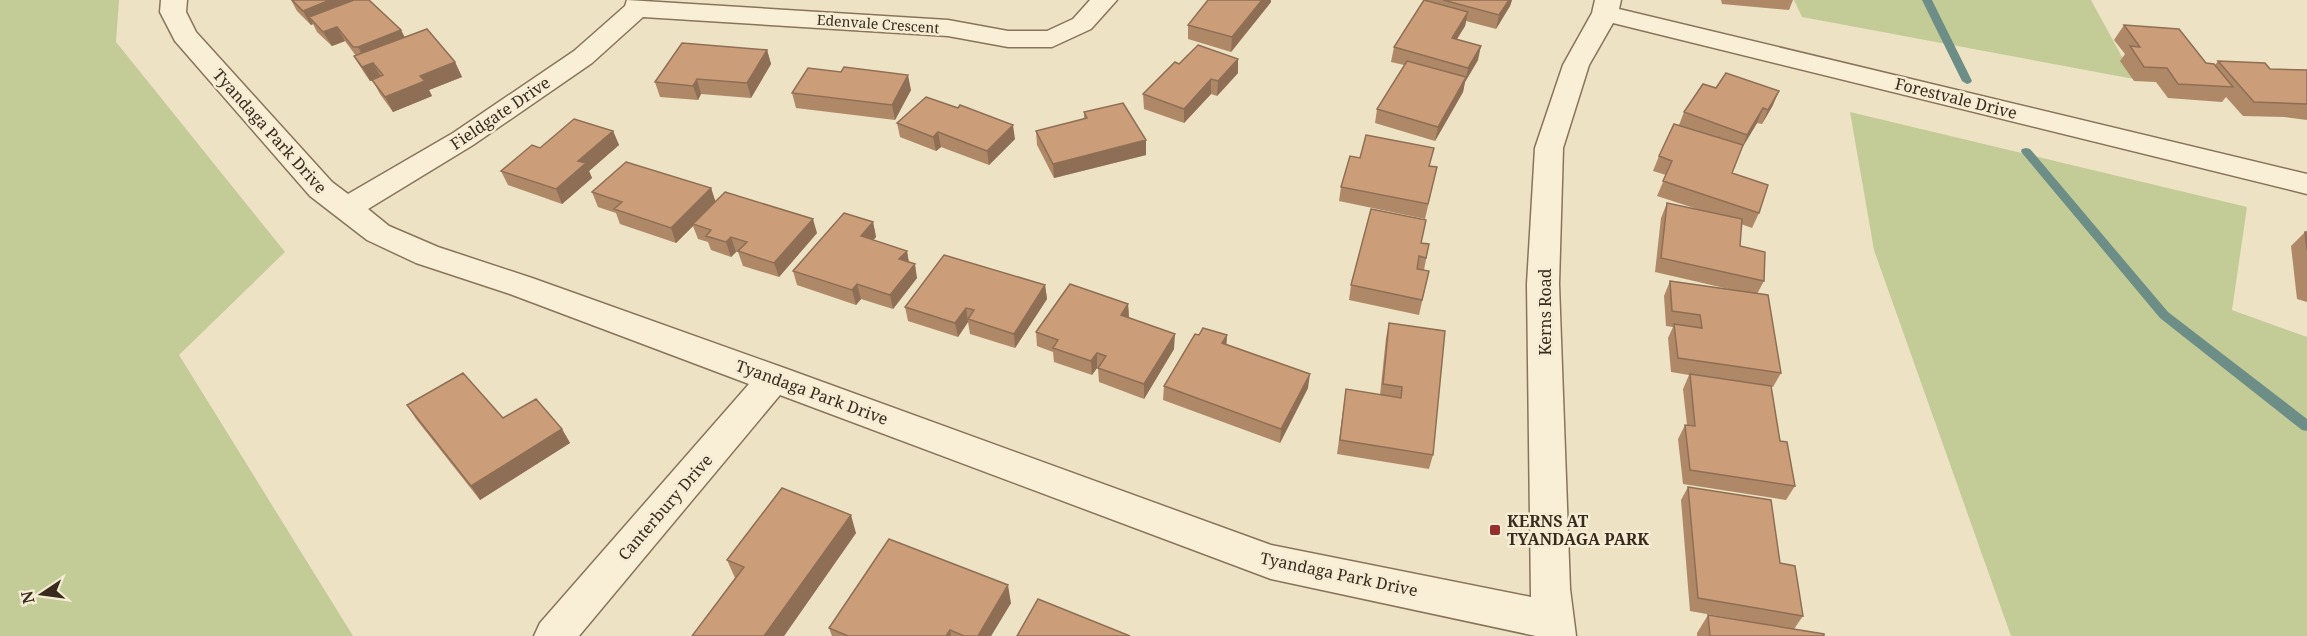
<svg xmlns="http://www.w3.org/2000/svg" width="2307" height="636" viewBox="0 0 2307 636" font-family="'Noto Serif',serif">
<rect width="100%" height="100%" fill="#ede2c3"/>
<path fill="#c3cb97" d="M0,0H119L116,42L285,252L179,355L353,636H0Z
M1794,0H2091L2134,79L1802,17Z
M1850,112L2247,207L2232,310L2307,337V636H2011L1874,250Z"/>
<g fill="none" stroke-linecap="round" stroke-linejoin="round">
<path fill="#6c8e87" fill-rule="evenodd" d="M1922,0H1932L1972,81L1970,83L1967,84L1962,81Z
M2026,148L2030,149L2168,312L2307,419V431L2302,430L2160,318L2022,153L2021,151L2022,149Z"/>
<defs>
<path id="minor" d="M161,0H187L186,12L196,32L332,182L348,194L453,133L574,51L625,6L627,0L948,20L1008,31H1047L1073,19L1090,0H1117L1091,29L1052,47H1008L948,36L643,17L592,63L473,145L368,209L389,226L438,247L532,278L787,369L1271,545L1531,597L1527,284L1535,148L1563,65L1592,13L1595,0H1621L1619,9L2307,174V194L1613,23L1589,65L1563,148L1559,284L1570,589L1576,636H1536L1271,579L780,395L579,636H534L540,623L749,384L510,294L416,263L367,240L310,196L175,41L160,12Z"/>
</defs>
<use href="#minor" stroke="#88745a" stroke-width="3"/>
<use href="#minor" fill="#f8efd6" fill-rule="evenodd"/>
</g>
<path fill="#af8868" d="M291,0H369L401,30L405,38L455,62L462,77L429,90L432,96L393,112L380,94L373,81H370L363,71L354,56H356L345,41L332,46L317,32L313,24L311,25L297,11Z
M1424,0H1512L1510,6L1496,29L1466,21L1465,26L1457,39L1478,60L1465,82L1463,92L1435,141L1375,123L1377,109L1404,65L1391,62L1394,47Z
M1721,0H1793L1789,10L1722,4Z
M1271,2L1231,52L1188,39V25Z
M2124,25L2206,63L2215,65L2218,61L2270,69L2307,70V120L2284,117L2243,116L2226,97L2222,102L2168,98L2156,82L2134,81L2120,61L2125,54L2114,40Z
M767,50L771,64L751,98L701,94L698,100L660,97L655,82Z
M1238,59V73L1217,96L1211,94L1184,123L1144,109L1143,94L1179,64Z
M1716,88L1773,105L1762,124L1757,123L1743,146L1732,173L1759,213L1752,228L1741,224L1740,246L1764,281L1757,294L1781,373L1773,387H1771L1780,441L1795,486L1786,500L1683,484L1678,439L1685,425H1687L1683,389L1689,375L1671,372L1668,338L1673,327L1666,326L1664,296L1670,281L1733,290L1655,272L1661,218L1667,203L1697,209L1657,196L1666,175L1653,171L1659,156L1679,125L1684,112Z
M911,90L895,120L796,108L792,93Z
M1084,112L1146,155L1054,178L1037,145L1036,131L1084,119Z
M897,123L1015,139L989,165L941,147L936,151L900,137Z
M613,131L619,145L589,171L592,178L562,204L508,185L501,171L540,148Z
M1360,158L1437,167L1425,219L1339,201L1341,187Z
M711,188L715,201L817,233L779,277L743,266L738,252H736L731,257L711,250L708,242L698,239L693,226L676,243L620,224L616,213L598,207L592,192Z
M873,222L876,237L873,240L907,251L909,262L917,278L893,309L861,299L856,305L797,285L793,271Z
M2307,231V302L2297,299L2291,246L2305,232Z
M1421,243L1429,244L1424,270L1429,271L1419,315L1349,300L1351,285Z
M1045,285L1047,299L1015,348L970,334L968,322L958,337L908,321L905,307Z
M1128,304L1129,318L1174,349L1144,399L1099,382L1098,368H1097L1092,375L1054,362L1053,352L1037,346L1036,332Z
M1389,323L1433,455L1429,469L1337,454L1346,389L1380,395L1386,338Z
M1199,335H1227L1226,345L1308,388L1280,443L1163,400L1164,386Z
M407,405L503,418L562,429L570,443L480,500L416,419Z
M1688,487L1780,563L1803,616L1794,629L1824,636H1697V633L1708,615L1779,627L1690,611L1681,500Z
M856,533L784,636H692L735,578L727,560Z
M1011,603L991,636H832L829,628Z"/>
<path fill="#8e6f55" d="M330,0H367L309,17L313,24L311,25L303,11Z
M1262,0H1271V2L1231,52L1232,37Z
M1509,0H1512L1510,6L1496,29L1499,15Z
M1468,12L1465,26L1449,52L1452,38Z
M337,27L345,41L332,46L323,32Z
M401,30L408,44L366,62L358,47Z
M1481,46L1478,60L1465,82L1463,92L1435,141L1438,127L1466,78L1468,68Z
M767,50L771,64L751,98L747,83Z
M1238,59V73L1217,96L1218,81Z
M455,62L462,77L429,90L432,96L393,112L385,97L420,76Z
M373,63L381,77L370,81L362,67Z
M908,75L911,90L895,120L892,105Z
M697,79L701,94L698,100L693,86Z
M1211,79V94L1184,123V109Z
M1779,91L1773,105L1762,124L1768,110Z
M1763,108L1757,123L1741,150L1747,135Z
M1013,125L1015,139L989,165L987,151Z
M613,131L619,145L589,171L592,178L562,204L556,189L578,161Z
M938,132L941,147L936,151L933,137Z
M1146,140V155L1054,178L1053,164Z
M711,188L716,203L693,224V226L676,243L671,228Z
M813,219L817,233L779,277L774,263Z
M873,222L876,237L864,251L861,236Z
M731,237L736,252L731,257L726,242Z
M907,251L909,265L899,259Z
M915,264L917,278L893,309L890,295Z
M857,284L861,299L856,305L852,290Z
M1045,285L1047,299L1015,348L1014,334Z
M1128,304L1129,318L1121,315Z
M966,308L968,322L958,337L955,323Z
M1175,334L1174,349L1144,399V384Z
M1227,335L1226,350L1222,343Z
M1097,353V368L1092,375L1091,361Z
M1310,374L1308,388L1280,443L1281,429Z
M562,429L570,443L480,500L471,486Z
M851,515L856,533L784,636H764Z
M1008,585L1011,603L991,636H978Z
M950,630L951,636H946Z"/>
<path fill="#cb9e79" stroke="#8e6f55" stroke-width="1.5" d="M292,0H330L303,11Z
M354,0H369L401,30L358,47H353L337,27L323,32L309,17Z
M1208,0H1262L1232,37L1188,25Z
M1424,0L1468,12L1452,38L1481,46L1468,68L1394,47Z
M1443,0H1509L1499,15Z
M2124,25L2179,29L2206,63L2214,64L2233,87L2178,84L2167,68L2144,67L2130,46L2140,47Z
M427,29L455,62L420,76L425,81L385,97L372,80L383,75L373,63L362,67L354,56Z
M682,43L767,50L747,83L697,79L693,86L655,82Z
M1198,45L1238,59L1218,81L1211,79L1184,109L1143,94L1175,62L1179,64Z
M1407,61L1466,77L1438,127L1377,109Z
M2218,61L2265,63L2270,69L2307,70V104L2254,102Z
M844,67L908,75L892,105L792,93L808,68L841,72Z
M1726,73L1779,91L1768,110L1763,108L1747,135L1684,112L1703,84L1716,88Z
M926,97L958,108L960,105L1013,125L987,151L938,132L933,137L897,123Z
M1123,103L1146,140L1053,164L1036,131L1087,118L1084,112Z
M574,119L613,131L578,161L586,163L556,189L501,171L532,145L540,148Z
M1674,124L1743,145L1732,173L1768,185L1759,213L1663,181L1672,161L1659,156Z
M1366,135L1434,148L1429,166L1437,167L1428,204L1341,187L1350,156L1360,158Z
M626,162L711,188L671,228L614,209L622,202L592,192Z
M725,192L813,219L774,263L738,251L747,242L731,237L726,242L706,236L711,230L693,224Z
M1667,203L1742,219L1740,246L1765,252L1764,281L1661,258Z
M1371,209L1426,220L1421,243L1429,244L1426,258L1419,256L1417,269L1429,271L1422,300L1351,285Z
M844,213L873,222L861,236L907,251L899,259L915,264L890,295L857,284L852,290L793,271Z
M2305,232H2307V250Z
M944,255L1045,285L1014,334L968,319L974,310L966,308L955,323L905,307Z
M1670,281L1768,295L1781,373L1678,358L1674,324L1702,328L1700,315L1672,311Z
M1070,284L1128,304L1121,315L1175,334L1144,384L1098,368L1106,356L1097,353L1091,361L1053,348L1058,340L1036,332Z
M1389,323L1445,331L1433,455L1340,440L1346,389L1401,398L1402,387L1383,384Z
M1203,328L1227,335L1222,343L1310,374L1281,429L1164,386L1195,334L1199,335Z
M463,373L503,418L536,399L562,429L471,486L407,405Z
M1690,374L1771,386L1780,441L1787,442L1795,486L1690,470L1685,425L1695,426Z
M1688,487L1771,500L1780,563L1795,566L1803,616L1698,598Z
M782,488L851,515L764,636H692L744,567L727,560Z
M889,539L1008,585L978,636H964L950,630L946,636H848L829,628Z
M1038,599L1130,636H1017Z
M1708,615L1824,634V636H1710Z"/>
<rect fill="#962e2b" stroke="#f5ecd3" stroke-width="2" x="1489" y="524" width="12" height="12" rx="3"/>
<g text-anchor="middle" stroke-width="5" stroke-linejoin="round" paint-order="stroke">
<g font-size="14" fill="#382b1e" stroke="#f5ecd3">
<text transform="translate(878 24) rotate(4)" y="5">Edenvale Crescent</text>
</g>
<g font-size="16" fill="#382b1e" stroke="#f5ecd3">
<text transform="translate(1956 98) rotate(14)" y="6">Forestvale Drive</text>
<text transform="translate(500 113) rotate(-34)" y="6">Fieldgate Drive</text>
<text transform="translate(270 131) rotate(48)" y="6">Tyandaga Park Drive</text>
<text transform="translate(1545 312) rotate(-90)" y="6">Kerns Road</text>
<text transform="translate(812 392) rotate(20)" y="6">Tyandaga Park Drive</text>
<text transform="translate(665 507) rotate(-49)" y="6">Canterbury Drive</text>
<text transform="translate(1339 574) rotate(12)" y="6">Tyandaga Park Drive</text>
</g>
<g font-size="16" font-weight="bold" fill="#382b1e" stroke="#f5ecd3" text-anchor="start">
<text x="1507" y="527">KERNS AT<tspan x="1507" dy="18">TYANDAGA PARK</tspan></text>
</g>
</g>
<g transform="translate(42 594) rotate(257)" stroke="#f5ecd3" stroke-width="4.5" paint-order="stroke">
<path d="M0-4.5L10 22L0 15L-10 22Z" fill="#382b1e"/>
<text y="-9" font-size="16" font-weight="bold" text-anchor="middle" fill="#382b1e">N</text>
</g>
</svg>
